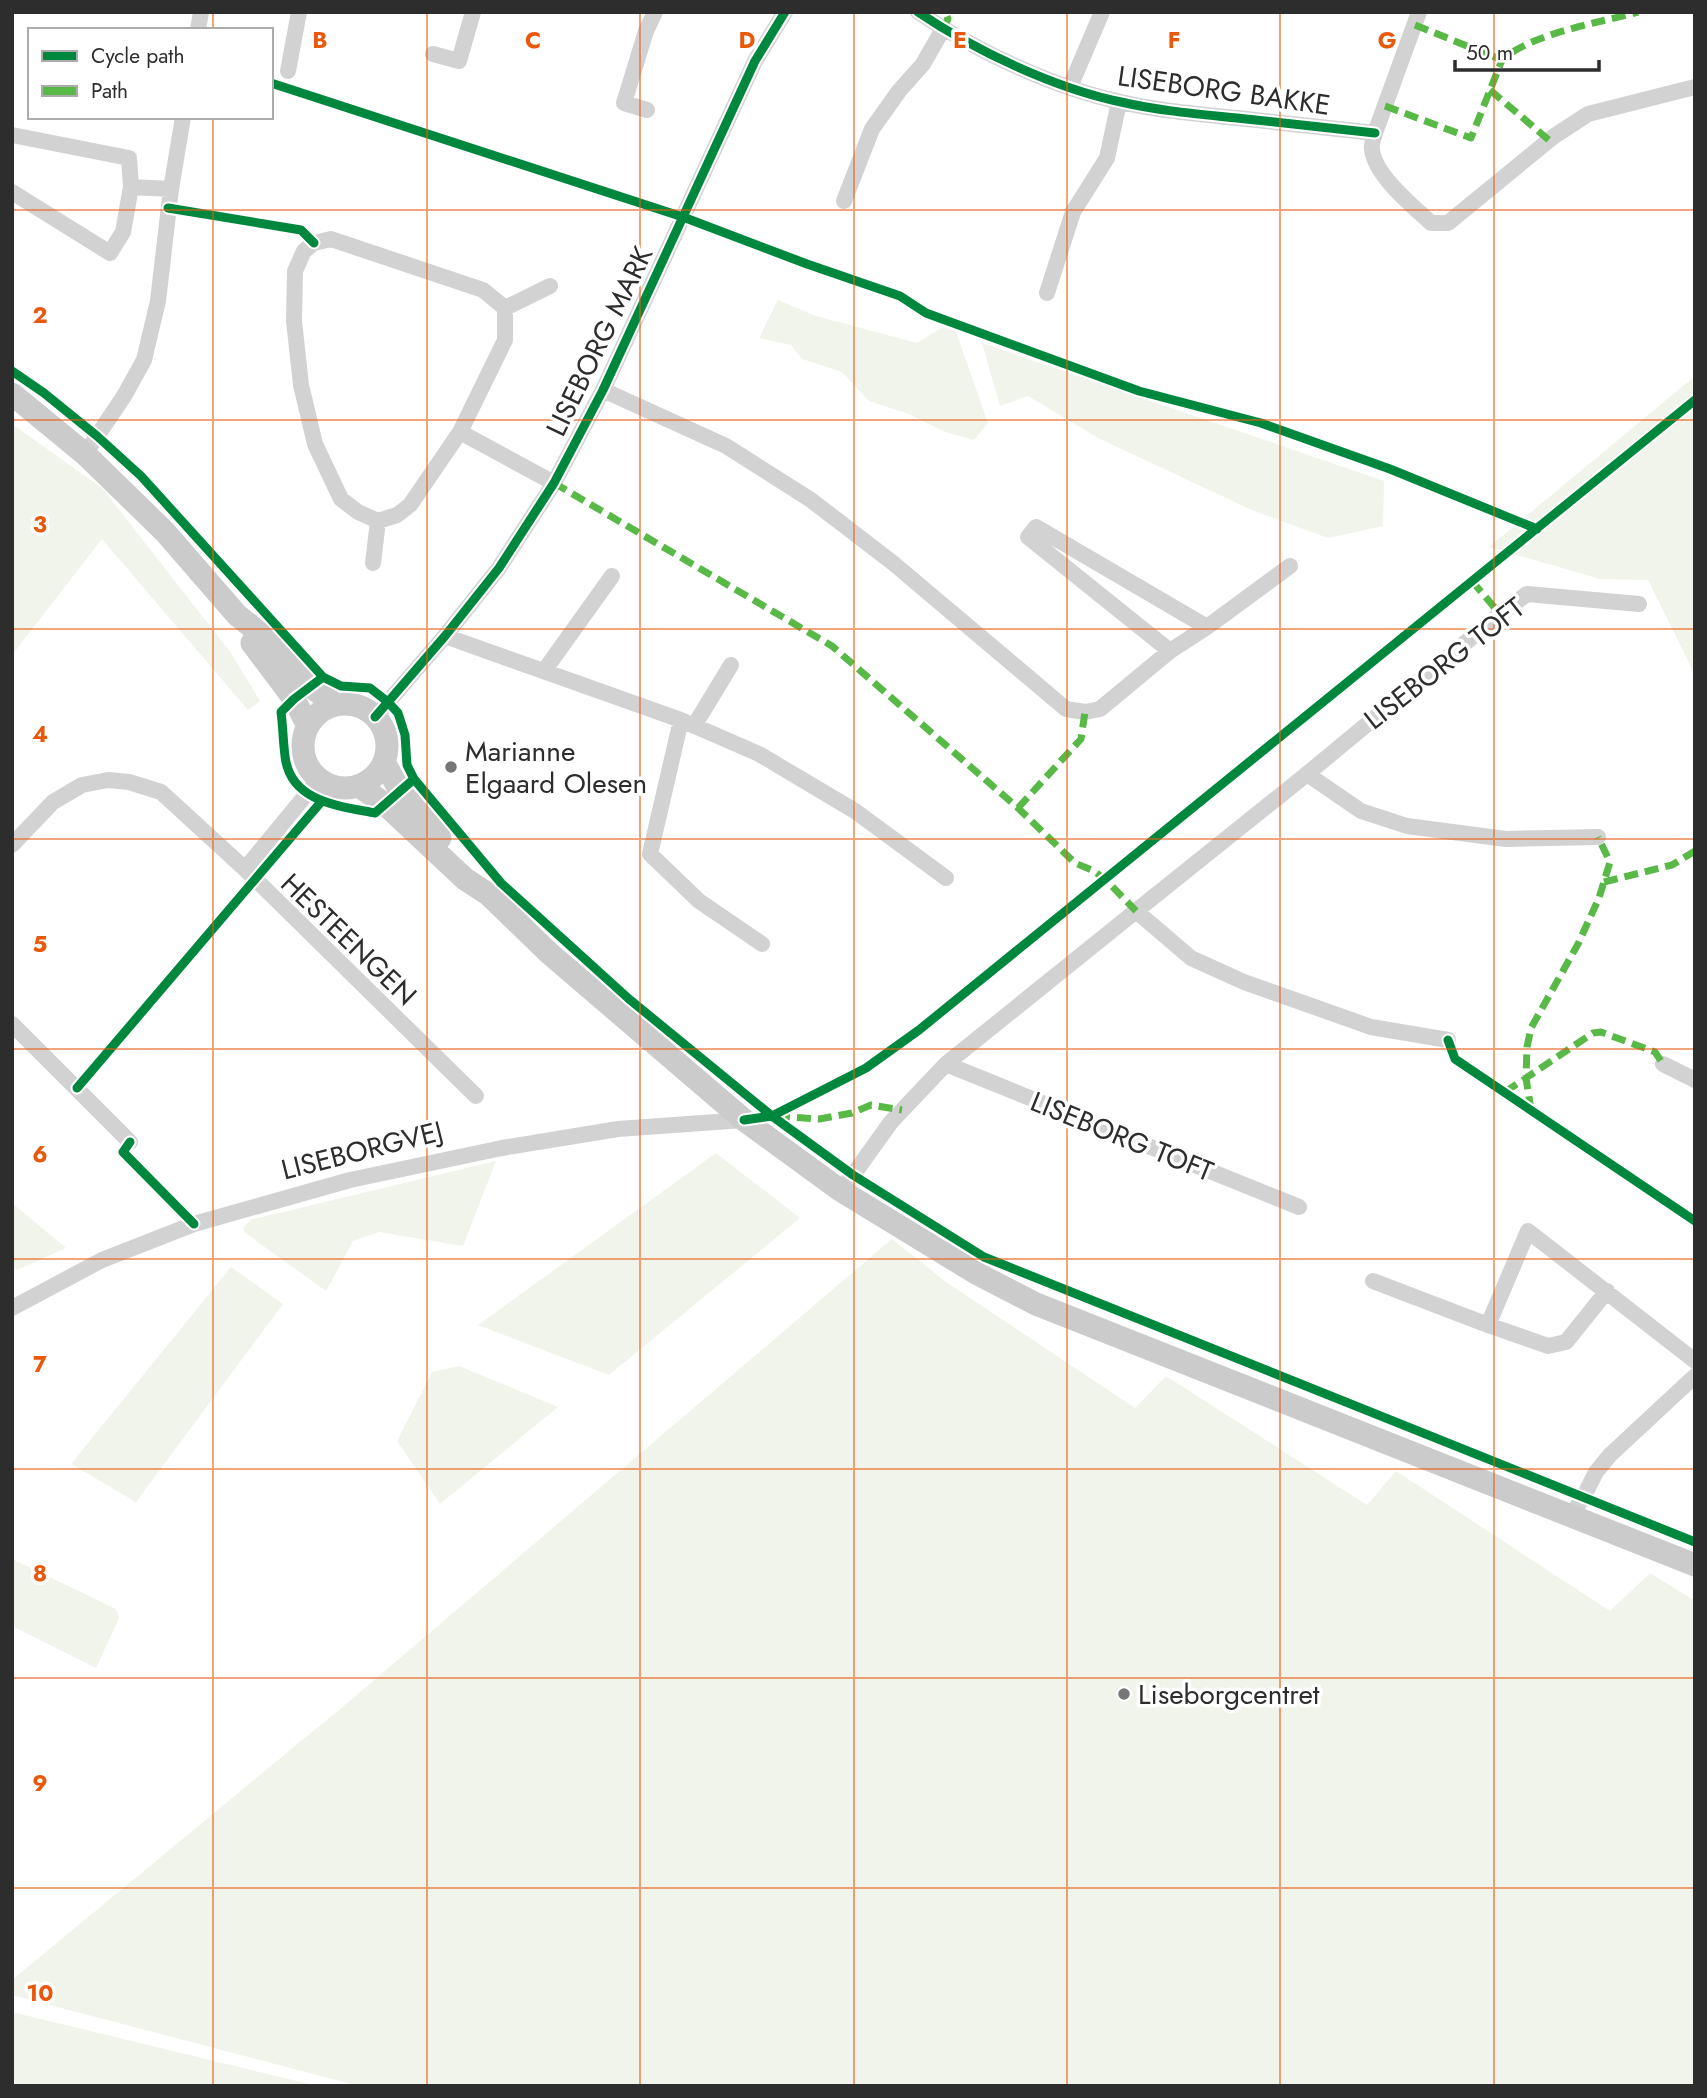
<svg xmlns="http://www.w3.org/2000/svg" width="1707" height="2098" viewBox="0 0 1707 2098" font-family="Jost,sans-serif">
<rect width="100%" height="100%" fill="#fff"/>
<path fill="#f0f4ea" d="M778,300L816,316L917,343L943,327L956,332L988,423L974,440L945,432L909,414L869,401L842,372L802,359L791,345L759,338Z
M982,343L1384,481L1383,526L1328,538L1254,511L1098,438L1028,396L1000,406Z
M1695,376V675L1648,580L1600,579L1489,547Z
M12,424L102,488L231,653L260,701L248,710L102,539L12,655Z
M716,1153L800,1218L609,1375L478,1325Z
M496,1161L463,1246L379,1232L353,1241L326,1291L244,1232V1227L250,1220Z
M12,1203L66,1248L17,1270L12,1267Z
M892,1239L946,1282L1135,1408L1166,1376L1367,1505L1396,1471L1610,1611L1650,1573L1695,1601V2086H359L12,1995V1980L352,1699Z
M231,1267L283,1304L136,1502L71,1464Z
M459,1366L558,1407L440,1504L397,1441L432,1372Z
M12,1559L116,1609L119,1618L96,1668L12,1626Z
M12,2012L317,2086H12Z"/>
<g fill="none" stroke-linecap="round" stroke-linejoin="round">
<path stroke="#d2d2d2" stroke-width="16" d="M918,12C974,50 1054,88 1121,102C1160,111 1198,114 1237,118C1283,123 1329,128 1375,133
M1419,12L1375,133C1374,137 1371,144 1372,149C1374,175 1413,206 1431,223H1448L1553,137L1588,114L1695,87
M198,30L201,12
M433,54L459,61L473,12
M288,71L299,12
M1070,87L1102,12
M647,110L624,103L646,31L655,12
M12,135L129,158L131,187L123,232L110,253L12,192
M131,187L171,189
M844,201L872,129L899,91L923,64L943,29
M1047,293L1073,212L1107,158L1119,102
M505,308L550,286
M603,390L726,446L811,500L893,563L1066,709L1085,712L1100,709L1170,651L1207,627L1290,566
M460,432L410,505L397,515L378,521L358,512L341,499L315,444L301,385L294,321L295,271L304,251L314,243L331,239L483,290L505,308V340L460,432L554,483
M85,454L124,396L144,360L158,301L171,189L183,117
M373,563L378,521
M445,636L681,720L759,754L855,811L946,878
M1170,651L1028,537L1036,527L1207,627
M544,671L612,576
M375,717L445,636L499,568L554,483L603,390L755,61L785,12
M681,720L650,854L699,901L762,944
M694,726L731,665
M1307,774L1361,811L1407,826L1506,839L1598,837
M12,845L53,802L82,785L108,780L129,782L161,792L245,869L476,1096
M245,869L319,779
M1136,911L1307,774L1500,614L1527,594L1639,604
M12,1024L130,1142
M946,1064L1136,911L1191,958L1244,982L1371,1027L1448,1040
M1663,1064L1695,1080
M840,1190L853,1175L891,1122L946,1064L1299,1207
M1373,1281L1488,1325
M1607,1291L1566,1342L1548,1346L1488,1325L1528,1231L1695,1361
M12,1308L102,1260L194,1224L350,1180L502,1148L618,1129L744,1120
M1571,1515L1583,1498L1596,1472L1610,1455L1695,1376"/>
<path stroke="#cbcbcb" stroke-width="23" d="M12,394L85,454L165,532L237,615L262,635L311,687L336,705
M252,643L294,699L308,726
M303 746a42 42 0 1 1 84 0a42 42 0 1 1-84 0Z
M384,762L400,791L440,838
M359,786L386,805L465,879L488,894L549,953L744,1120L840,1190L976,1273L1036,1304L1695,1565"/>
<path stroke="#58b947" stroke-width="7" stroke-dasharray="14 7" stroke-linecap="butt" d="M1415,25L1502,60
M943,29L948,19L945,12
M1490,90L1550,141
M1385,106L1471,138L1502,60C1532,33 1599,23 1638,12
M554,483L832,646L1018,808L1075,863L1094,871L1106,880L1136,911
M1472,581L1500,614
M1018,808L1081,739L1085,712
M1604,882L1672,865L1695,851
M1505,1092L1593,1033L1601,1032L1655,1052L1663,1064
M1531,1110L1526,1078L1527,1047L1531,1028L1578,944L1599,898L1610,862L1598,837
M776,1116L819,1119L852,1113L871,1105L902,1110"/>
<defs>
<path id="cycleway" d="M918,12C974,50 1054,88 1121,102C1160,111 1198,114 1237,118C1283,123 1329,128 1375,133
M271,83L683,217L807,264L900,296L926,313L1139,391L1261,423L1390,469L1537,529
M168,208L301,230L314,243
M12,371L44,393L97,436L141,476L323,677
M323,677L341,686L370,688L388,702L398,713L405,735L407,765L414,779L375,813C339,806 290,802 285,756C283,741 283,727 281,712L294,699Z
M375,717L445,636L499,568L554,483L603,390L755,61L785,12
M414,779L501,883L629,999L772,1116L853,1175L984,1257L1695,1542
M1448,1040L1455,1059L1695,1221
M77,1088L321,802
M744,1120L772,1116L866,1068L919,1030L1695,400
M130,1142L123,1152L194,1224"/>
</defs>
<use href="#cycleway" stroke="#fff" stroke-width="13"/>
<use href="#cycleway" stroke="#00873e" stroke-width="9"/>
</g>
<path fill="none" stroke="#e8590c" stroke-width="2" stroke-opacity="0.55" d="M213,12V30M427,12V2086M640,12V2086M854,12V2086M1067,12V2086M1280,12V2086M1494,12V2086M213,117V2086M12,210H1695M12,420H1695M12,629H1695M12,839H1695M12,1049H1695M12,1259H1695M12,1469H1695M12,1678H1695M12,1888H1695"/>
<g fill="#767676" stroke="#fff" stroke-width="2.5">
<circle cx="451" cy="767" r="7"/>
<circle cx="1124" cy="1694" r="7"/>
</g>
<g text-anchor="middle" stroke-width="7" stroke-linejoin="round" paint-order="stroke">
<g font-size="28" fill="#2d2d2d" stroke="#fff">
<text transform="translate(1224 90) rotate(8)" y="10">LISEBORG BAKKE</text>
<text transform="translate(599 341) rotate(-64)" y="10">LISEBORG MARK</text>
<text transform="translate(1444 663) rotate(-38)" y="10">LISEBORG TOFT</text>
<text transform="translate(349 939) rotate(44)" y="10">HESTEENGEN</text>
<text transform="translate(1122 1136) rotate(22)" y="10">LISEBORG TOFT</text>
<text transform="translate(362 1150) rotate(-14)" y="10">LISEBORGVEJ</text>
</g>
<g font-size="28" fill="#2d2d2d" stroke="#fff" text-anchor="start">
<text x="465" y="761">Marianne<tspan x="465" dy="32">Elgaard Olesen</tspan></text>
<text x="1138" y="1704">Liseborgcentret</text>
</g>
</g>
<g font-size="23" text-anchor="middle" font-weight="bold" fill="#e8590c" stroke="#fff" stroke-width="7" stroke-linejoin="round" paint-order="stroke">
<text x="320" y="48">B</text>
<text x="533" y="48">C</text>
<text x="747" y="48">D</text>
<text x="960" y="48">E</text>
<text x="1174" y="48">F</text>
<text x="1387" y="48">G</text>
<text x="40" y="323">2</text>
<text x="40" y="532">3</text>
<text x="40" y="742">4</text>
<text x="40" y="952">5</text>
<text x="40" y="1162">6</text>
<text x="40" y="1372">7</text>
<text x="40" y="1581">8</text>
<text x="40" y="1791">9</text>
<text x="40" y="2001">10</text>
</g>
<rect width="1707" height="2098" fill="none" stroke="#2d2d2d" stroke-width="28"/>
<rect x="28" y="28" width="245" height="91" fill="#ffffff" stroke="#ababab" stroke-width="2"/>
<rect x="42" y="51" width="35" height="10" fill="#00873e" stroke="#ababab" stroke-width="2"/>
<text x="91" y="63" font-size="21" fill="#2d2d2d">Cycle path</text>
<rect x="42" y="86" width="35" height="10" fill="#58b947" stroke="#ababab" stroke-width="2"/>
<text x="91" y="98" font-size="21" fill="#2d2d2d">Path</text>
<path d="M1455 60v10h144v-10" fill="none" stroke="#2d2d2d" stroke-width="3.5"/>
<text x="1466" y="60" font-size="21" fill="#2d2d2d" stroke="#ffffff" stroke-width="5" paint-order="stroke">50 m</text>
</svg>
